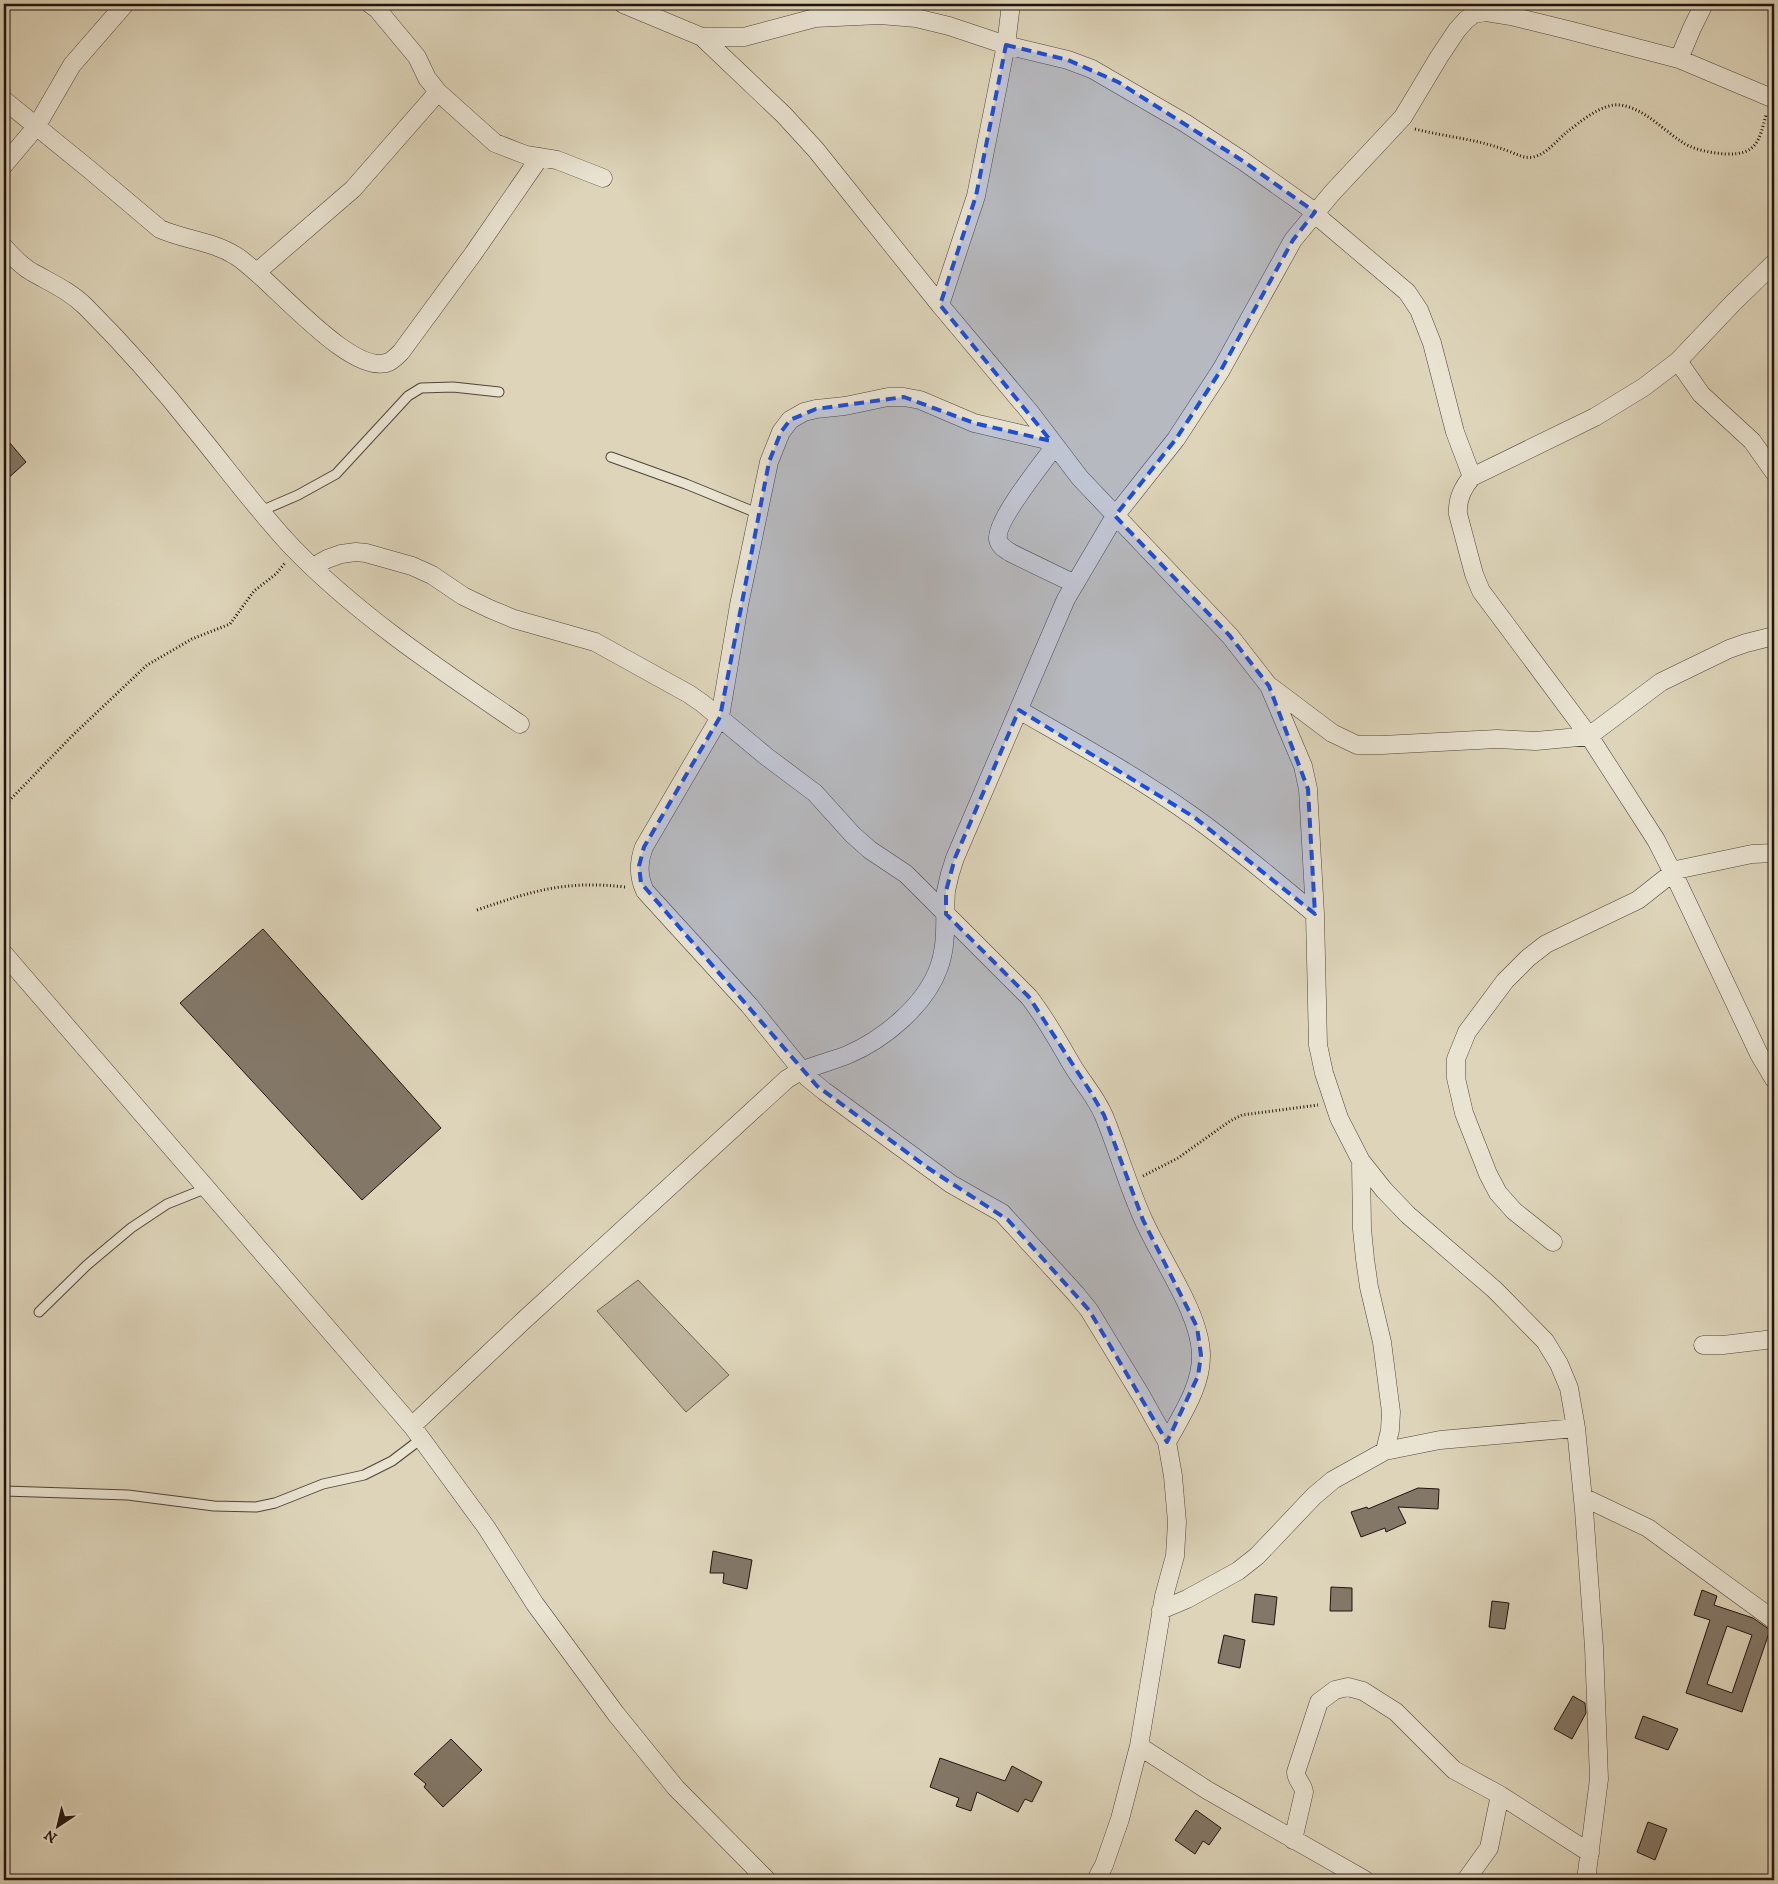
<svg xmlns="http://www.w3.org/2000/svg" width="1778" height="1884" viewBox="0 0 1778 1884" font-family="'IM FELL DW Pica',serif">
<rect width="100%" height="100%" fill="#ddd4b9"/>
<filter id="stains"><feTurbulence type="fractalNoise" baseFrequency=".004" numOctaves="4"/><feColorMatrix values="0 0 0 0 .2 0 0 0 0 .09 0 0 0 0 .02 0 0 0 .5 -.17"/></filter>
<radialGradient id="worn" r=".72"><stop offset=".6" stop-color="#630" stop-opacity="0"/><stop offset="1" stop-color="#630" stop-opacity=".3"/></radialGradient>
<path fill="#bdb39c" stroke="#6f6355" d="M638,1280L729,1375L686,1412L597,1311Z"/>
<path fill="#837767" stroke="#21130e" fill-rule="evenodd" d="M4,436L26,462L4,482Z
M263,929L441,1128L362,1200L180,1003Z
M1418,1488L1439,1489L1438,1509L1398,1507L1406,1523L1386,1532L1385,1528L1361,1537L1351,1512L1367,1507L1368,1509Z
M713,1551L752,1560L747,1589L723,1583L724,1573H710Z
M1331,1587L1352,1588V1611H1330Z
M1702,1590L1717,1596L1714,1605L1753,1618L1770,1630L1742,1712L1686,1693L1710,1620L1694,1615ZM1727,1626L1752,1635L1732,1693L1707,1684Z
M1255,1594L1277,1597L1274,1625L1252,1622Z
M1492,1601L1509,1603L1505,1629L1489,1627Z
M1224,1635L1245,1640L1240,1668L1218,1663Z
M1573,1696L1585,1703L1586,1713L1572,1739L1554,1729Z
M1643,1716L1678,1729L1668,1750L1635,1738Z
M451,1739L482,1770L443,1807L424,1787L426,1784L414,1774Z
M940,1758L1005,1781L1012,1766L1042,1782L1032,1802L1025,1799L1018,1812L977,1792L971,1811L956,1806L959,1798L930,1787Z
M1196,1810L1221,1828L1209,1845L1203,1841L1195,1854L1175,1840Z
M1648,1822L1667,1829L1655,1860L1637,1852Z"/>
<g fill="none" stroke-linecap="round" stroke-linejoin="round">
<defs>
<path id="lane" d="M611,457L686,484L757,513
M261,511L298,495L336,474L408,396L421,388L453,387L499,392
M39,1312L87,1265L131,1228L167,1204L207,1188
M4,1491L128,1495L214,1506L256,1507L275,1503L323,1484L364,1475L392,1461L421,1439"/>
<path id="street" d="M370,4L377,9L417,57L427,78L438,92L495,143L526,155L557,160L603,178
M623,4L702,37L784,115L816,150L940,305L1029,411L1080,478L1230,636L1269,686L1303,766L1308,789L1315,914L1318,1045L1324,1073L1339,1118L1361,1161L1384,1190L1408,1215L1495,1290L1545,1341L1559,1364L1569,1388L1576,1428L1584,1510L1594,1647L1599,1779L1586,1880
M702,37H744L815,18L880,15L916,18L949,26L1006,45L1068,60L1092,69L1185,123L1243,161L1315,212L1323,221L1407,292L1419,310L1432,343L1455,432L1472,477
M1679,59L1692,28L1704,4
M4,100L90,170L160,229C185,240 212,241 236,256C268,275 351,379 389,362C393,360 398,355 401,352L473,254L540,157
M4,165L36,127L72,65L125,4
M4,247C12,256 21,266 32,272C51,283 70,291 86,307C125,346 162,388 196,431C228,470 258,511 293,548C360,617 441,670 520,724
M1774,263L1733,303L1678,361L1644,387L1595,417L1472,477C1462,488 1457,499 1458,514L1474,574L1481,591L1589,736L1656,840L1679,885L1759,1054L1774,1079
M257,272L353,189L438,92
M940,305L976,196L1006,45L1011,4
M1678,361L1701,394L1752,441L1774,472
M1051,441L974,423L920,400L904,397H888L845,406L816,409L804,412L790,420L781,432L769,462L739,605L720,717L644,847C638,863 638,876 645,891L749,1005L808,1078L824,1091L951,1184L1002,1213L1076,1294L1089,1310L1142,1397L1167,1442L1173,1476L1177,1522L1175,1556L1164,1596L1139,1746L1120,1819L1104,1865L1096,1880
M1055,446C1043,462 995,522 998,539C999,546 1005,549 1011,553L1075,584
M313,567L327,559L341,554L356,552L366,553L412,566L432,575L463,596L490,609L514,619L595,642L689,694L702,703L767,757L815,793L853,835L870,850L906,874L1029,997C1046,1019 1058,1041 1072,1065C1082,1082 1096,1097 1104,1116C1118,1150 1128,1186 1143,1219C1160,1258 1200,1313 1201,1354C1202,1386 1181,1416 1167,1442
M1271,687L1332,733L1357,745H1382L1497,739L1536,741L1589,736L1661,682L1729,649L1746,643L1774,636
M1019,710C1078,744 1138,777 1194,817C1236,847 1275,881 1315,914
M4,954L412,1426L486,1527L535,1604L616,1714L676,1788L767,1880
M1361,1161L1362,1229L1365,1259L1369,1287L1382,1342L1391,1412L1390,1430L1385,1451
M1553,1242L1514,1211L1498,1193L1488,1174L1464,1113L1456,1078V1059L1467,1032L1505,981L1528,958L1546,944L1638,900L1676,870L1752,854L1774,853
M1703,1345H1723L1774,1339
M412,1426L522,1322L787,1079C805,1067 827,1063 847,1055C883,1040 926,1005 939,967C948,942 944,917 946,891C948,880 951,869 955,858L1066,599L1115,516L1176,439L1221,370L1293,240L1332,193L1403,117L1439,57L1457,30L1466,20L1474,14L1486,12L1511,16L1568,30L1679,59L1774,99
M1583,1497L1648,1528L1774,1620
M1161,1610L1187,1599L1238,1571L1257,1556L1314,1496L1333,1480L1385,1451L1440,1440L1576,1428
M1139,1746L1207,1790L1365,1880
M1293,1840L1304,1792C1303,1784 1296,1780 1296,1772L1319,1702L1335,1690L1348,1687L1363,1691L1396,1712L1454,1770L1500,1795L1590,1853
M1466,1880L1489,1848L1500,1795"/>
</defs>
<use href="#lane" stroke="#504339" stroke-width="11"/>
<use href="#street" stroke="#504339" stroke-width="19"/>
<path stroke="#21130e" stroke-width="3" stroke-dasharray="1 2.5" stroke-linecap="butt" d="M1415,129C1446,137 1478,139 1508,151C1517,154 1524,159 1533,157C1547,154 1556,141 1567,132C1580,122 1602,103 1620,105C1644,108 1663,130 1682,142C1694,150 1711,153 1726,154C1757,155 1759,141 1766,115
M4,806L73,735L147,665L192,639L230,624L254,591L276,574L285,563
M477,910C532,891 566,880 625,887
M1143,1176L1178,1158L1230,1121L1242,1115L1318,1105"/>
<use href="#lane" stroke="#e9e3d2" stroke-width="9"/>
<use href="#street" stroke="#e9e3d2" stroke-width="18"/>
</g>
<path fill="#1d4ed8" fill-opacity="0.2" stroke="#1d4ed8" stroke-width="4" stroke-dasharray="10 6" stroke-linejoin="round" d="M1006,45L1068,60L1118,82L1243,161L1315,212L1293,240L1221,370L1176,439L1115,516L1230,636L1269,686L1308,789L1315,914L1194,817L1019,710L955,858L946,891V914L1029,997L1090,1091L1104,1115L1143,1220L1197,1327L1201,1355L1198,1376L1167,1442L1089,1310L1008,1220L928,1168L817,1086L641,883L639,866L644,847L720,717L769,462L781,432L790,420L816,409L904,397L974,423L1051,441L940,305L976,196Z"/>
<rect width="1778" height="1884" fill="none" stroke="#ddd4b9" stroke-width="20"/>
<rect x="5" y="5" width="1768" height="1874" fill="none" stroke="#21130e" stroke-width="2.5"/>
<rect x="10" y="10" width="1758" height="1864" fill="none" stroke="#21130e"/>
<g transform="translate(58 1826) rotate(215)" stroke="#e9e3d2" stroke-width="4" paint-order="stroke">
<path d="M0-4L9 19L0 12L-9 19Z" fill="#21130e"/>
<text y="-8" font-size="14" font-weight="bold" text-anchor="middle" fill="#21130e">N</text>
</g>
<rect width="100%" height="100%" filter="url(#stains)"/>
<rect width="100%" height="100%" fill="url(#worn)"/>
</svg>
